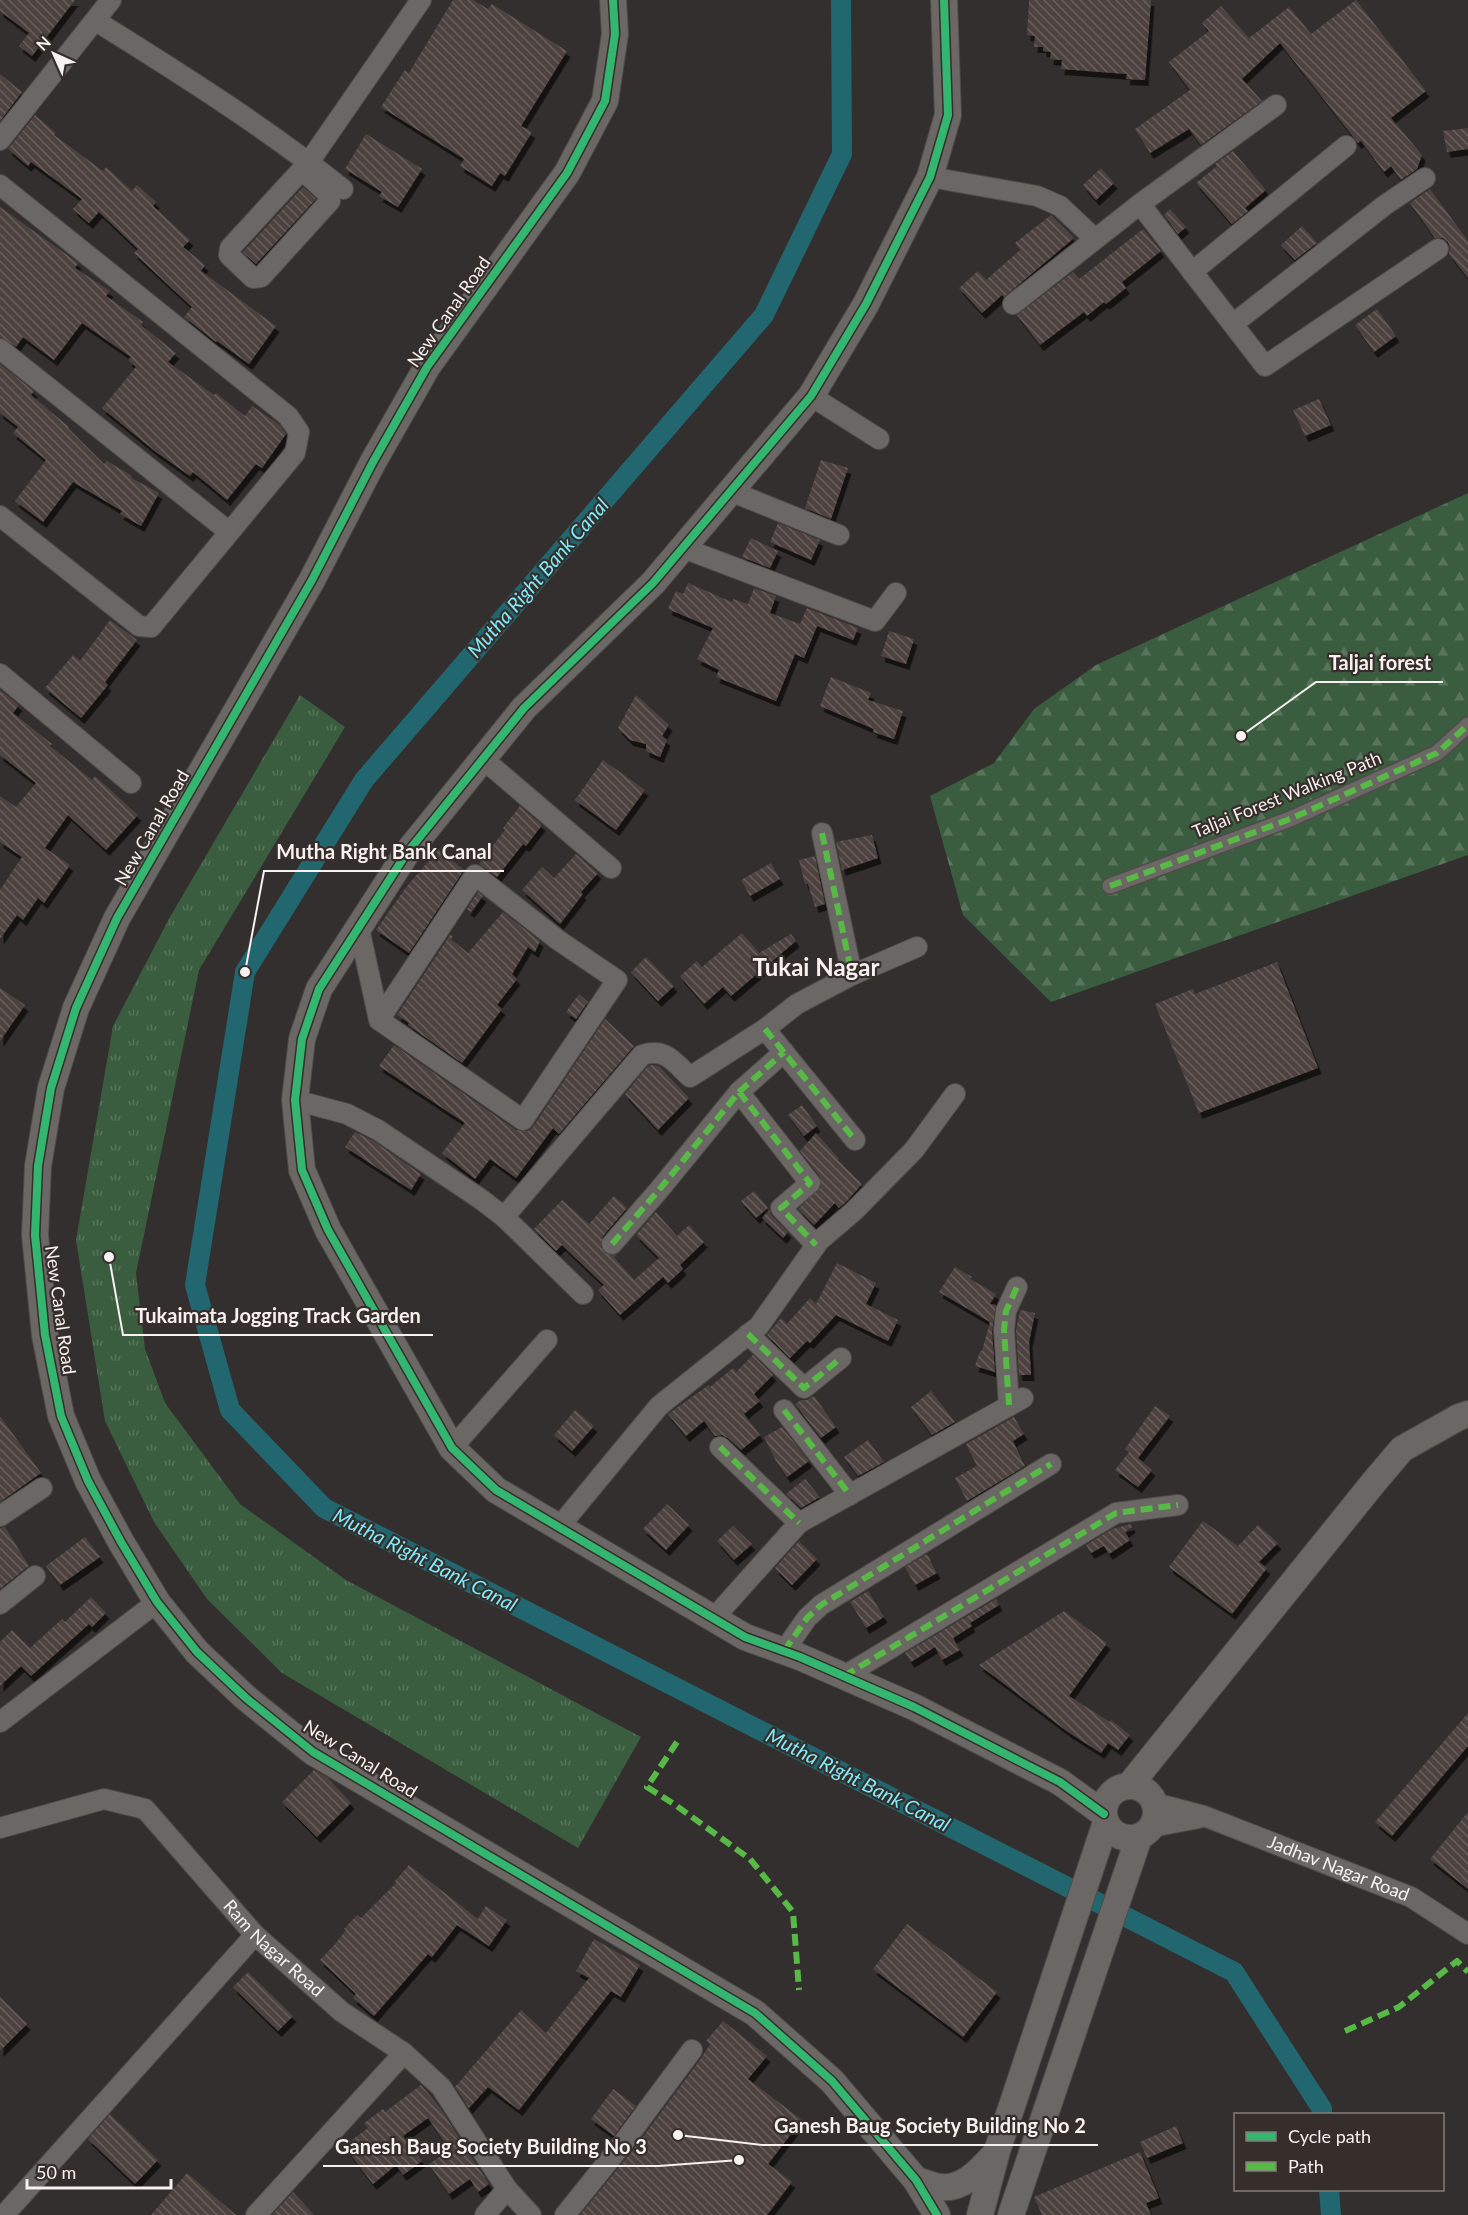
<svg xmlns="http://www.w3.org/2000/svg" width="1468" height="2215" viewBox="0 0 1468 2215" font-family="Lato,sans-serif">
<defs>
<pattern id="forest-firs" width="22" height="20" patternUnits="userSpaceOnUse" patternTransform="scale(1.5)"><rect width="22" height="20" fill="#3b5d3f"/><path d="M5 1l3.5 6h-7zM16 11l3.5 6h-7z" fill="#58755b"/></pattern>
<pattern id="park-tufts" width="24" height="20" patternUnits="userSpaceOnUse" patternTransform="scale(1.5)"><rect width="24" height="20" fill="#3b5d3f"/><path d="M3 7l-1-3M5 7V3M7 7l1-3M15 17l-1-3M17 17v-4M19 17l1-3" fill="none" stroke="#58755b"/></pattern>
<pattern id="building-back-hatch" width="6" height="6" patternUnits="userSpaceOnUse" patternTransform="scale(1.5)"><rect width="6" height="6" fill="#4e433f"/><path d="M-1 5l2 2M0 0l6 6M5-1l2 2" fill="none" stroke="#685f5b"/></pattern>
<filter id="shadow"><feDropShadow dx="3.5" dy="6" stdDeviation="0" flood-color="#0009"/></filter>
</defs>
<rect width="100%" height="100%" fill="#332f2e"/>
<path fill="url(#forest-firs)" d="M1468,493V855L1051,1002L963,915L930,796L994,763L1034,709L1096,665Z"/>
<path fill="url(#park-tufts)" d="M300,695L345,727L199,970L136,1273L145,1349L165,1403L240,1504L346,1580L641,1737L578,1848L282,1673L207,1599L154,1522L105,1421L76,1240L113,1026L170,917Z"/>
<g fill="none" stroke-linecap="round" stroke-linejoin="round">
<path stroke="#226770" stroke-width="20" d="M841,0L842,154L764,315L364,780L245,972L195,1285L230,1410L324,1508L1234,1972L1322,2109V2114
M1329,2190L1331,2215"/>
</g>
<path fill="url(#building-back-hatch)" filter="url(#shadow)" d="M0,0H75L32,56L19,46L29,33L0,11Z
M453,0H473L488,9L492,4L567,51L521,126L532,132L505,176L500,173L492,186L460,166L464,159L381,107L405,70L409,73Z
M1029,0H1151L1145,80L1126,79L1127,74L1061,69L1062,60L1050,59L1051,52L1043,51V47H1034L1035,36L1027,35Z
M1356,0L1426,91L1391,118L1422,155L1417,169L1401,180L1391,166L1384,172L1361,141L1358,143L1280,43L1242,79L1262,101L1201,145L1189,129L1150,153L1135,129L1190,90L1169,62L1209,31L1202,23L1221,6L1249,38L1289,7L1311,34Z
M0,74L22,92L0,121Z
M35,115L56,133L54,135L103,171L106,167L132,191L137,185L156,202L153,206L190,240L183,247L205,265L201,271L276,326L249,364L217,341L216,342L184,317L192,307L134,253L138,249L99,212L89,223L73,209L82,199L31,162L28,166L8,149Z
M1468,128V149L1447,152L1443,131Z
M366,134L422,169L398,207L379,196L382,192L345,169Z
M1233,151L1266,190L1245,208L1248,211L1232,224L1196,183L1217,166L1215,164Z
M1101,168L1114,183L1096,200L1083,185Z
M303,187L316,199L256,264L243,252Z
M1430,189L1468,241V278L1449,254L1450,248L1448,242L1443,238H1435L1410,203Z
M0,207L77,262L78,263L75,268L110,291L106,296L143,322L141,325L176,353L168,362L214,395L216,393L245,416L252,406L280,425L286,434L262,468L256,464L227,500L193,472L190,476L156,452L102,408L136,367L128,360L131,357L82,323L54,360L23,337L16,347L0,337Z
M1170,209L1186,227L1178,234L1164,215Z
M1051,215L1074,238L1004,297L1002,295L982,313L959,288L978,271L986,280L1020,250L1015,243Z
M1302,226L1317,243L1295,260L1281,245Z
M1143,229L1161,251L1122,282L1126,288L1106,304L1104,302L1087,316L1084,312L1040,345L1017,315L1073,272L1079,279Z
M1377,309L1396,336L1374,352L1355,325Z
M0,364L34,391L31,395L69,427L68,428L104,464L107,461L132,476L131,478L159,493L141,526L120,514L122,511L73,482L43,522L15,501L46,460L13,433L18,427L0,413Z
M1319,399L1331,425L1305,436L1293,410Z
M821,460L848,468L831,519L805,508Z
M778,523L820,540L811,560L770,542Z
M751,538L778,551L770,568L742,557Z
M688,583L732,602L733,599L748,604L754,588L776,596L770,613L797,623L800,624L807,608L858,628L853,640L817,626L804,658L795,654L776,701L716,677L719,670L697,659L713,628L668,609L676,591L683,594Z
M110,620L137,640L105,682L108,685L81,718L45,688L73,655L80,661Z
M889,631L914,639L906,664L881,656Z
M831,677L871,693L868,700L903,711L894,739L873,732L874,729L820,706Z
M0,690L19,705L13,713L52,744L50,746L92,780L95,776L138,815L106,850L68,815L45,848L70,865L44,903L38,898L23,920L17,915L0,939V890L22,857L0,842V796L16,807L36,783L0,755Z
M636,695L669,725L662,736L667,740L660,757L646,751V744L630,740L618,728Z
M603,760L645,790L616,830L575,800Z
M520,806L542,825L526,846L523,844L497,877L479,864L505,830L503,828Z
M872,835L878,858L842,870L836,842Z
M439,849L464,870L409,953L376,930L407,886Z
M576,854L598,873L581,892L583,894L560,924L522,890L542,867L554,878Z
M815,856L825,904L815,907L808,884H805L799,860Z
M771,863L780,879L750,896L741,880Z
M478,892L483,896L471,912L467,909Z
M503,912L540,941L535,952L528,947L512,974L517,979L497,1005L502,1009L462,1063L408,1025L409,1023L397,1015L450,935L453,936L451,939L468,953Z
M742,933L759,953L791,934L796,941L731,996L723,987L704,1004L680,976L697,961L702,967Z
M646,957L674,986L658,1001L631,972Z
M1277,962L1318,1068L1199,1113L1155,1004L1193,989L1195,994Z
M0,988L25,1005L0,1041Z
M579,994L588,1002L576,1019L566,1012Z
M605,1019L634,1046L559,1134L553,1128L516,1178L490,1159L475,1179L442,1153L465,1123L379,1066L394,1045L516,1130L528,1131L533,1127Z
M652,1065L659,1066L689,1098L658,1130L625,1094L648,1066Z
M802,1105L817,1126L804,1136L788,1115Z
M355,1132L372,1140L421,1174L411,1190L345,1147Z
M816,1133L839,1159L838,1160L862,1184L846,1202L839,1208L835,1203L814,1225L798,1209L821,1187L819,1176L800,1151Z
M754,1191L768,1208L756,1218L741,1201Z
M614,1196L627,1208L603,1236L601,1247L605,1253L616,1255L614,1257L634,1280L659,1258L636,1235L656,1212L677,1236L689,1225L704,1242L680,1265L683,1269L668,1283L663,1277L620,1315L598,1290L604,1285L562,1245L556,1251L534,1229L562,1200L589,1224Z
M769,1210L772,1216L788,1232L783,1238L762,1218Z
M837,1263L876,1283L866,1304L898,1320L888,1341L836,1315L810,1343L807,1341L790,1358L767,1335L781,1318L787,1324L810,1298L816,1304Z
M955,1267L972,1277L970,1279L996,1294L990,1304L996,1305L992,1331L995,1372L975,1366L980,1351H982L990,1322L939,1292Z
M1020,1310L1035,1313L1029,1342L1031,1375H1019L1016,1330Z
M753,1355L773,1375L754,1394L760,1401L744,1414L760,1435L741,1450L728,1438L722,1435L715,1436L704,1421L686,1436L668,1414L709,1385L710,1387L733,1368L736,1372Z
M931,1391L955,1422L932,1435L911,1407Z
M814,1396L836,1427L821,1438L795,1404L801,1400H807Z
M1155,1406L1170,1416L1138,1458L1152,1470L1138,1487L1115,1470L1129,1452L1125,1449Z
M575,1410L594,1426L572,1451L554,1435Z
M0,1416L41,1473L0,1502Z
M1014,1417L1024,1434L1013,1441L1025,1466L967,1501L955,1478L977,1466L966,1444Z
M782,1427L809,1461L787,1477L776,1461L764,1437Z
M868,1440L884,1462L858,1476L844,1457Z
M805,1479L820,1497L801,1508L786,1494Z
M667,1504L689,1525L666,1550L643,1529Z
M1203,1521L1238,1546L1258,1525L1278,1543L1259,1562L1267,1568L1232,1614L1169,1567Z
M1131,1524L1132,1527L1125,1532L1130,1540L1109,1554L1104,1546L1091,1553L1086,1545L1112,1529Z
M733,1526L752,1544L734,1560L717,1541Z
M5,1527L29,1566L0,1589V1528Z
M85,1537L100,1557L60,1585L46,1566Z
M799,1541L817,1559L792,1585L775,1568Z
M927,1554L937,1573L915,1585L905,1567Z
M868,1591L884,1617L866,1628L850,1602Z
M91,1597L106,1613L92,1627L89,1624L31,1676L21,1666L0,1686V1642L12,1630L30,1648L62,1619L65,1622Z
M996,1599L999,1605L970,1623L972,1626L953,1638L960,1650L942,1660L935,1647L911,1662L905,1653Z
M1064,1611L1107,1643L1069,1696L1110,1722L1111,1720L1130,1735L1118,1750L1108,1743L1101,1753L1068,1732L979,1665Z
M1468,1713V1746L1392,1836L1375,1822Z
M314,1770L327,1777L351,1803L317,1837L282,1802Z
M1468,1812V1889L1430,1859Z
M409,1865L478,1919L486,1906L507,1920L489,1946L457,1925L432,1957L428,1954L374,2016L353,1998L356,1994L320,1960L335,1944L346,1930L344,1929L357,1915L361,1918L396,1883L395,1881Z
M907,1924L997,1992L963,2037L873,1969Z
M594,1939L640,1965L621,1997L611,1991L519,2110L488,2087L469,2108L455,2087L521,2010L546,2033L589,1978L576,1971Z
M248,1972L293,2016L278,2031L233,1987Z
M0,1997L27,2024L0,2051Z
M723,2021L767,2056L748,2079L802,2120L768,2164L792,2182L767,2215H580L633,2150L702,2057L710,2044L706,2041Z
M421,2085L439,2106L489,2184L478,2192L470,2179L449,2194L429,2164L450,2150L428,2118L403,2136L422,2161L403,2175L396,2165L373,2184L344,2146L368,2128L364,2123L383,2109L385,2112Z
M613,2089L636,2106L614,2136L591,2119Z
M110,2114L158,2160L135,2184L88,2139Z
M1176,2126L1183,2143L1147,2158L1140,2142Z
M1140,2152L1159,2198L1146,2203L1151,2215H1042L1034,2197Z
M187,2173L236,2215H151Z
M293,2192L314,2215H272Z"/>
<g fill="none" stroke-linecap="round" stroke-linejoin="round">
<defs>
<path id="pedestrian" d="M1110,886L1290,819L1437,753L1468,725"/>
<g id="minor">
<path d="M96,21C181,74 265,127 343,189"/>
<path d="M0,140L111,0"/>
<path d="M302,170L329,195L330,201L261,277L253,278L229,255L230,248L309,162L421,0"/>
<path d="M930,177L1037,196L1060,206L1095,239"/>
<path d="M0,185L288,416L299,432L295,453L151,627L139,626L0,516"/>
<path d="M1140,204L1265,366L1438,249"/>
<path d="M1192,272L1346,146"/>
<path d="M1013,304L1140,204L1276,105"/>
<path d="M1233,324L1385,205L1425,178"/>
<path d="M0,349L228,531"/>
<path d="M811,396L879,439"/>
<path d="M730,491L839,535"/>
<path d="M683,548L875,621L896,593"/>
<path d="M0,674L131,783"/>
<path d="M483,759L611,868"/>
<path d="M822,833L852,975"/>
<path d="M359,928L379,1020L523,1120L617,980L558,940L475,875L379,1020"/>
<path d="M765,1029L855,1140"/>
<path d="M739,1092L810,1183L781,1208L816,1245"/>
<path d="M295,1100L347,1114L378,1130L482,1200L504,1217L642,1055C666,1048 673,1061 690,1077L765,1029L797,1004L852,975L917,947"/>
<path d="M504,1217L583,1294"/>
<path d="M612,1244L659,1190L739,1092L784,1052"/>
<path d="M748,1334L804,1388L841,1358"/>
<path d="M1009,1405L1004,1330L1006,1311L1017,1287"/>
<path d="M784,1410L850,1495"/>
<path d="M720,1447L799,1523"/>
<path d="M452,1448L547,1340"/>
<path d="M0,1516L42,1488"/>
<path d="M559,1527L659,1406L759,1326L819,1241L854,1211L914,1150L955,1094"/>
<path d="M0,1604L35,1576"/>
<path d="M713,1619L799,1523L1023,1398"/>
<path d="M784,1651L807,1618L821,1605L1051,1464"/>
<path d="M844,1676L1116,1513L1178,1505"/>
<path d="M0,1722L157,1602"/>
<path id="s1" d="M1154,1803L1204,1816L1411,1897L1468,1934"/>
<path d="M1152,1827L1199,1818"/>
<path id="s2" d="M0,1828L104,1799L145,1809L255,1935L342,2012L404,2053L441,2087L507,2189L531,2215"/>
<path d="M4,2215L255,1935"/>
<path d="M256,2215L404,2053"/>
<path d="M485,2215L507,2189"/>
<path d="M565,2215L623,2143L692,2050"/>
</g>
<path id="tertiary" d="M613,0L615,34L605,101L567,173L427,367L373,462L312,580L117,918L76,1008L51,1088L38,1166L35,1235L45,1335L61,1416L88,1481L121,1542L157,1602L197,1652L246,1698L313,1752L755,2013L832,2081L916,2180L937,2215
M944,0L948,115L930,177L866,304L811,396L653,583L524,708L406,854L319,989L302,1039L295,1100L302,1170L328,1230L452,1448L496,1490L745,1637L800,1657L914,1707L1060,1782L1104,1814
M1129,1786L1374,1482L1402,1449L1459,1417L1468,1414
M1104 1812a26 26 0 1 1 52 0a26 26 0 1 1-52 0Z
M916,2180C924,2182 932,2186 940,2187C964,2190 981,2169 996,2153
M980,2215L997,2151L1106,1822
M1011,2215L1139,1837"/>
</defs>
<use href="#pedestrian" stroke="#4f4b4a" stroke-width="18"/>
<use href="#minor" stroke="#4f4b4a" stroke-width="22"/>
<use href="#tertiary" stroke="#4f4b4a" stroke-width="28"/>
<use href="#pedestrian" stroke="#6a6765" stroke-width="15"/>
<use href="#minor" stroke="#6a6765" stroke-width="20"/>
<use href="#tertiary" stroke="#6a6765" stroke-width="26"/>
<path stroke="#58b947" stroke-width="6" stroke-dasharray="12 6" stroke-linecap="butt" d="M822,833L852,975
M1110,886L1290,819L1437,753L1468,725
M765,1029L855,1140
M739,1092L810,1183L781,1208L816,1245
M612,1244L659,1190L739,1092L784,1052
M748,1334L804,1388L841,1358
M1009,1405L1004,1330L1006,1311L1017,1287
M784,1410L850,1495
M720,1447L799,1523
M784,1651L807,1618L821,1605L1051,1464
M844,1676L1116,1513L1178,1505
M677,1742L647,1787L674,1804L750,1859L793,1912L799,1990
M1345,2031L1399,2007L1457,1961L1468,1972"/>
<defs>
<path id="cycleway" d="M613,0L615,34L605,101L567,173L427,367L373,462L312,580L117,918L76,1008L51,1088L38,1166L35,1235L45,1335L61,1416L88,1481L121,1542L157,1602L197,1652L246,1698L313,1752L755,2013L832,2081L916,2180L937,2215
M944,0L948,115L930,177L866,304L811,396L653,583L524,708L406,854L319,989L302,1039L295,1100L302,1170L328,1230L452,1448L496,1490L745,1637L800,1657L914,1707L1060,1782L1104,1814"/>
</defs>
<use href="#cycleway" stroke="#362e2b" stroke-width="11"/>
<use href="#cycleway" stroke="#33b770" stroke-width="8"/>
</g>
<g text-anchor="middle" stroke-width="4.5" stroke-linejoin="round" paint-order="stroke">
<g font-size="18" fill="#f7f1f0" stroke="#362e2b">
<text transform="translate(449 312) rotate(-55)" y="6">New Canal Road</text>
<text transform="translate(1287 795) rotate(-22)" y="6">Taljai Forest Walking Path</text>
<text transform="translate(152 828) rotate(-60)" y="6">New Canal Road</text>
<text transform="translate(60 1310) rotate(82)" y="6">New Canal Road</text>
<text transform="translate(360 1759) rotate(32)" y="6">New Canal Road</text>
<text dy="6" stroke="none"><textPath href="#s1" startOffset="196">Jadhav Nagar Road</textPath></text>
<text dy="6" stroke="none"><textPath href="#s2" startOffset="340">Ram Nagar Road</textPath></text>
</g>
<g font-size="20" font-style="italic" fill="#7debfb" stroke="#362e2b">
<text transform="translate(538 578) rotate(-49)" y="7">Mutha Right Bank Canal</text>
<text transform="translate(425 1560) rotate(27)" y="7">Mutha Right Bank Canal</text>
<text transform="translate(858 1780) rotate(27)" y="7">Mutha Right Bank Canal</text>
</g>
<g font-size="24" font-weight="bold" fill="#f7f1f0" stroke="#362e2b">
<text x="816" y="976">Tukai Nagar</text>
</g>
</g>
<path fill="none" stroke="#f7f1f0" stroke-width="2" d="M1241 736L1316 682H1443M245 972L264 871H504M109 1257L123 1335H433M678 2135L762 2145H1098M739 2160L659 2166H323"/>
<g fill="#f7f1f0" stroke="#362e2b" stroke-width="2">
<circle cx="1241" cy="736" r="6"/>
<circle cx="245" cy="972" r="6"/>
<circle cx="109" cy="1257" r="6"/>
<circle cx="678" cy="2135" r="6"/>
<circle cx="739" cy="2160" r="6"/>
</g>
<g font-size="20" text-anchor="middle" font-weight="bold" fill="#f7f1f0" stroke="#362e2b" stroke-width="4.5" stroke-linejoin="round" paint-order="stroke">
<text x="1380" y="670">Taljai forest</text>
<text x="384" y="859">Mutha Right Bank Canal</text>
<text x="278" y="1323">Tukaimata Jogging Track Garden</text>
<text x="930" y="2133">Ganesh Baug Society Building No 2</text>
<text x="491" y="2154">Ganesh Baug Society Building No 3</text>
</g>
<rect x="1234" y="2113" width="210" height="78" fill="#362e2b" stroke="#837c7a" stroke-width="1.5"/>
<rect x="1246" y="2132" width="30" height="9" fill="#33b770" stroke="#837c7a" stroke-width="1.5"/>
<text x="1288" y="2143" font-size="18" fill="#f7f1f0">Cycle path</text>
<rect x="1246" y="2162" width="30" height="9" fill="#58b947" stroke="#837c7a" stroke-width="1.5"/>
<text x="1288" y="2173" font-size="18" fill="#f7f1f0">Path</text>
<g transform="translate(54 54) rotate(315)" stroke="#362e2b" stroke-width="4.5" paint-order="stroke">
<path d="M0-4.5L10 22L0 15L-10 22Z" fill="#f7f1f0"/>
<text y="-9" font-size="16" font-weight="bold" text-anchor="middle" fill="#f7f1f0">N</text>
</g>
<path d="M27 2179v9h144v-9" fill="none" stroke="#f7f1f0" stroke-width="3"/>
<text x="36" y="2179" font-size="18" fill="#f7f1f0" stroke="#362e2b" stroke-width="4.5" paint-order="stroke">50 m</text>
</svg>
